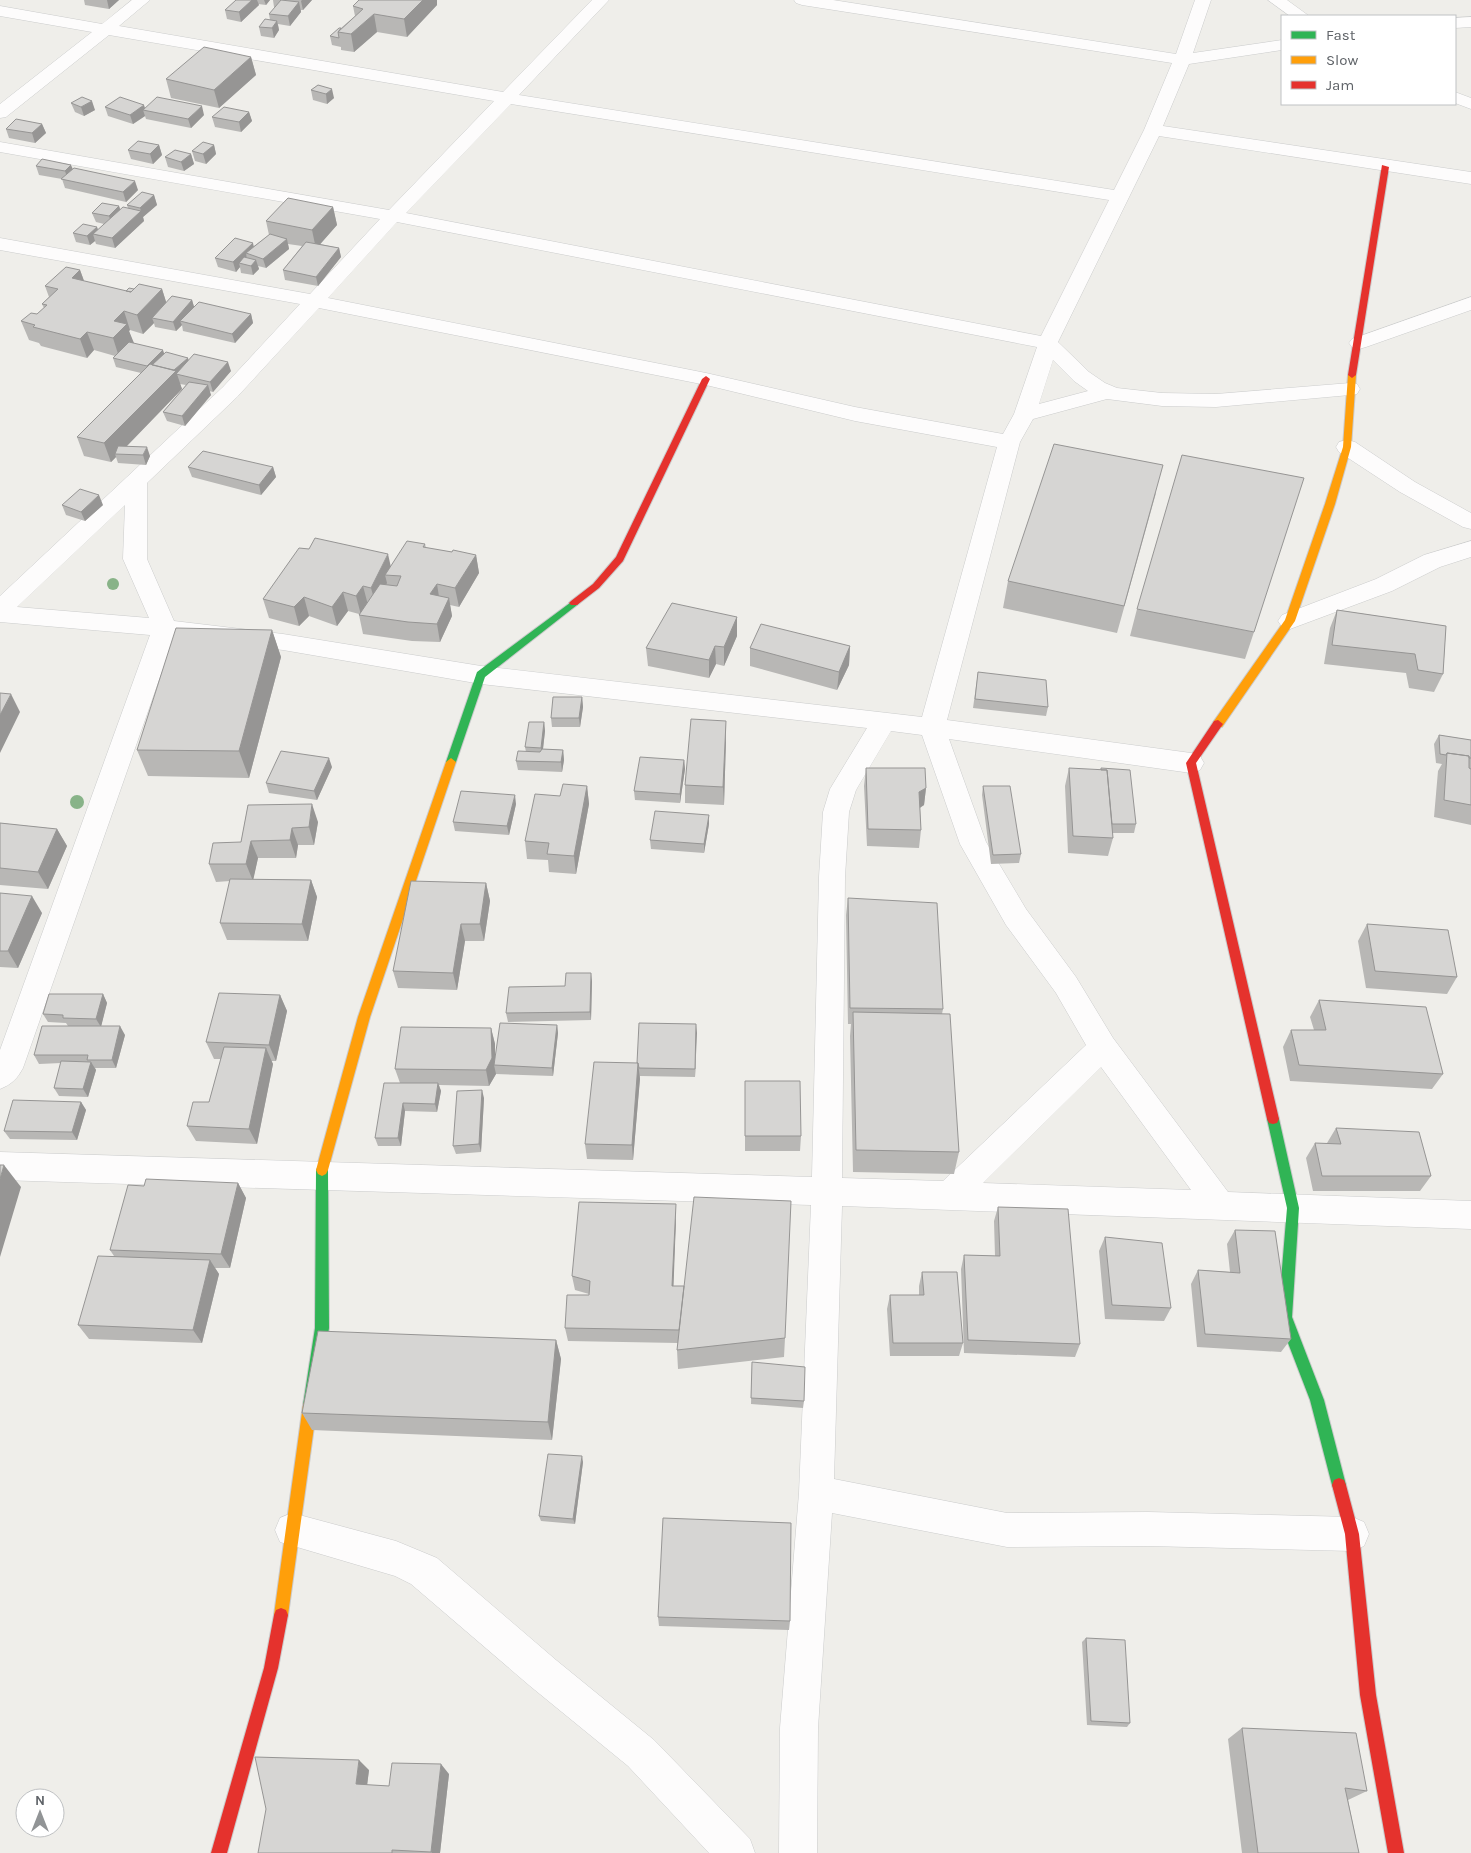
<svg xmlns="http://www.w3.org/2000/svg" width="1471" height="1853" viewBox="0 0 1471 1853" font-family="Karla,sans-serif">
<rect width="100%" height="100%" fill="#efeeea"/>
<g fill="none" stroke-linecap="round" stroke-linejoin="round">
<defs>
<path id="street" d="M132,0H150L119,26L503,92L592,0H609L519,95L1114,190L1144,130L1172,63L802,5L796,3L794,0H833L1176,54L1195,0H1211L1193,53L1282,40V50L1189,64L1163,126L1471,172V184L1159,136L1058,342L1089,372L1105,383L1117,388L1162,393L1216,394L1350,383L1357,384L1360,389L1357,394L1350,395L1216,407L1162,406L1107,399L1033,419L1020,442L947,720L1191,753L1200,756L1204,763L1200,770L1191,773L949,739L986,842L1026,909L1076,977L1113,1038L1228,1192L1471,1201V1229L842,1206L834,1479L1007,1513L1148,1512L1352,1517L1364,1522L1369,1534L1364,1546L1352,1551L1148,1546L1007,1547L832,1513L818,1728L817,1853H779L780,1728L799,1493L811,1205L0,1180V1152L812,1177L819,877L823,812L830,789L867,728L481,684L283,650L174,637L23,1068C17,1079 12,1084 0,1089V1050L150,635L0,622V596L223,387L300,304L0,250V238L310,294L380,219L0,152V142L389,210L494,101L109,35L6,117L0,118V104L92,32L0,16V6L102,24ZM511,104L1109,200L1041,336L406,213ZM397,222L1037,347L1014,414L1003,434L855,407L706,373L328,298ZM319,308L706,385L855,421L997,447L922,717L481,666L283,634L174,621L147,559V483L237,397ZM1053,360L1074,381L1088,391L1039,404ZM125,505L123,559L149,618L17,607ZM891,731L922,735L960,844L1006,925L1056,993L1086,1045L943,1181L842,1178L845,877L849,812L856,790ZM1101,1067L1191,1190L983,1183Z
M1268,0H1287L1309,16H1290Z
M1471,17V27L1455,28V18Z
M1455,92L1471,98V109L1455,103Z
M1471,297V310L1366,347L1359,349L1352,347L1349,343L1352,339Z
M1347,440L1355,442L1415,482L1471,513V529L1463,527L1400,492L1339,452L1336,447L1339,442Z
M1471,541V557L1440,567L1392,591L1290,629L1282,627L1278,621L1282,615L1376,579L1424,555Z
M292,1513L396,1541L437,1558L556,1660L654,1740L750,1839L755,1853H709L628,1766L530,1686L411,1584L395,1576L280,1542L275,1530L280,1518Z"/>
<path id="fast" d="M574,600L577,601L579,603L577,605L485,677L456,762L451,766L447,765L446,762L477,672Z
M1273,1114L1277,1115L1279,1119L1299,1208L1292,1317L1324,1400L1346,1485L1344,1490L1339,1492L1334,1490L1332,1485L1310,1400L1278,1317L1287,1208L1267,1119L1269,1115Z
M322,1164L326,1166L328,1170L329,1328L317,1405L315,1410L310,1412L305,1410L303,1405L315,1328L316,1170L318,1166Z"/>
<path id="slow" d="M1352,372L1356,375L1351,447L1335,504L1295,621L1222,727H1214L1213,724L1214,721L1285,620L1325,504L1343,447L1348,375Z
M451,758L456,762L370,1017L328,1170L326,1174L322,1176L318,1174L316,1170L358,1017L446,762Z
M310,1398L315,1400L317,1405L288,1615L286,1620L281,1622L276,1620L274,1615L303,1405L305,1400Z"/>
<path id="jam" d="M1382,165L1389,167L1356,375L1352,378L1348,375Z
M706,376L710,379L623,561L599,588L577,605H571L569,603L571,601L593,584L616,557L702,379Z
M1218,720L1223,724L1196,763L1279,1119L1277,1123L1273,1124L1269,1123L1267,1119L1186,763L1214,721Z
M1339,1478L1344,1480L1346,1485L1359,1534L1376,1695L1404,1853H1388L1360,1695L1345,1534L1332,1485L1334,1480Z
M281,1608L286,1610L288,1615L278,1668L227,1853H211L264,1668L274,1615L276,1610Z"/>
</defs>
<use href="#street" stroke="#cbcccc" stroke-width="1"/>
<use href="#fast" stroke="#cacacb" stroke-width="2"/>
<use href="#slow" stroke="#cacacb" stroke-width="2"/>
<use href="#jam" stroke="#cacacb" stroke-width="2"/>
<use href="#street" fill="#fdfcfc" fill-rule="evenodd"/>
<use href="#fast" fill="#30b455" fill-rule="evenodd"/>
<use href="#slow" fill="#ff9f0a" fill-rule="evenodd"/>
<use href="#jam" fill="#e5322d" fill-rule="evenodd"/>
</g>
<g fill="#88b388">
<circle cx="113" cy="584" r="6"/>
<circle cx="77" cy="802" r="7"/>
</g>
<path fill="#b8b7b5" d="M84,0H119L109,9L85,5Z
M236,0H270L266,5L258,4L259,5L241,22L227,19L225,10Z
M273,0H312L303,10H301V12L290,26L278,24L279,30L274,38L261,36L259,27L270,20L269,14L276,7H274Z
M359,0H437V5L407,37L377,32L354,52L341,50V47L332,45L330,36L341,28L355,16L353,6Z
M251,57L256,75L219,108L171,98L166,79Z
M318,85L334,98L327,104L313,100L311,90Z
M71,103L95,110L84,116L75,112Z
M105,107L145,108L204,115L191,128L146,119L145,116L133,124L108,116Z
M249,112L252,121L241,132L215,127L212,117Z
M42,124L46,133L35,143L9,138L6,129Z
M159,145L162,155L153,164L131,159L128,150Z
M214,145L216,154L206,164L195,161L192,151Z
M191,154L194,164L184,171L168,167L165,157Z
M36,166L73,169L138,190L126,202L65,188L62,179L39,175Z
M154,195L157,205L143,217L144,221L115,248L96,244L95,241L90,245L76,242L73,233L97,227L98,230L104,224L96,222L92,213L119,206L120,209L128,208L127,205Z
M333,207L337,225L320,244L339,248L341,257L318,286L285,280L283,270L302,246L288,244L289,249L266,268L258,266L259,269L253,275L241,273L240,267L236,272L218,267L215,258L254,246L269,235L266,221Z
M80,270L84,281L126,291L134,289H162L166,302L192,300L194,307L251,314L253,323L235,343L183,331L182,325L176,331L155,327L154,323L143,334L130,330L129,331L133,343L164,354L188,358V361L231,371L213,392L209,391L211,395L185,426L167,421L163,412L186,385L180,384L182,389L127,446L150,456L146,465L118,463L116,457L111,462L84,456L77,437L141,373L116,367L113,358L115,356L94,350L87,358L41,346L39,343L29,340L21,321L37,314L44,308L42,304L49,297L45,286Z
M188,467H273L276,477L261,495L192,477Z
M1156,493L1117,633L1003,608L1008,581Z
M62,505H103L85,521L66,515Z
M425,544L426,548L452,552L476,555L479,573L459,607L450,605L452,616L440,642L412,641L363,634L359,615V614L348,611L337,626L309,616L299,626L269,618L263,599L391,566Z
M1137,609L1254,632L1245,659L1130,636Z
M1337,610L1446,626L1443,674L1434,692L1409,688L1406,673L1324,664L1330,628Z
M737,617V636L724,666L716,664L709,678L648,666L646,648Z
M272,630L281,657L249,778L148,776L137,750Z
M850,646L849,665L837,690L750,666V648Z
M978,672L1048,707L1046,716L973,708Z
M582,697L583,707L580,727H552L551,718Z
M726,721V739L724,805L685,803V785Z
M544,722L545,731L543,749L563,750L564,760L562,772L518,770L516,761L526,752L525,747Z
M1439,735L1471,740V825L1434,817L1438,771L1442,764L1436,763L1434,744Z
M684,760L685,769L680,803L635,800L634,791Z
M332,767L317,800L269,793L266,783Z
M866,768L926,788L924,805L920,808L921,830L919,848L867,846L864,786Z
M1069,768L1136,824L1134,833H1112L1113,838L1108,856L1068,853L1065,786Z
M587,786L589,804L576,874L549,872L548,860L527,859L525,841L560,796Z
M983,786L1021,854L1019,863L991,864L982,795Z
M516,804L509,835L455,831L453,822Z
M248,805L318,822L314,845H298L296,858H258L253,879L311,880L317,897L308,941L227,940L220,923L230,881L216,882L209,864L241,842Z
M0,823L57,829L67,846L48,889L0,885Z
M709,824L704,853L651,849L650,840Z
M486,883L490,901L484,941H465L457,990L398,988L393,971Z
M0,893L42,913L18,968L0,967Z
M848,898L943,1009L942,1014L959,1152L954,1174L853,1172L850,1036L851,1024H848L846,915Z
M1367,924L1457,977L1447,994L1366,988L1358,941Z
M592,981L591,1020L508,1022L506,1013L565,986Z
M103,994L107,1003L101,1026L125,1035L116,1068H95L96,1070L88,1097L59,1096L54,1088L61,1063L39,1064L34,1055L68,1026L66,1023L48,1022L43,1014Z
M280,995L287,1011L276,1061H271L273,1064L257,1144L196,1141L187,1126L209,1102L221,1059H214L206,1042Z
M1319,1000L1443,1074L1432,1089L1290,1081L1283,1047L1291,1030H1314L1310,1017Z
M696,1024L695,1077L640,1076L633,1160L587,1159L585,1144L637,1063Z
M557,1025L558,1033L553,1076L496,1074L489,1086L439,1085L441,1091L437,1112L405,1111L401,1146H378L375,1138L400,1083L395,1069L491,1028L495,1044V1057Z
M745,1081L801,1136L800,1151H745Z
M484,1098L481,1152L456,1154L453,1146Z
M81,1102L86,1110L77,1140L10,1139L4,1131Z
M1336,1128L1431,1176L1420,1191H1313L1306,1158L1315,1143H1327Z
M238,1183L246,1198L230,1268H215L219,1274L202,1343L89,1339L78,1325L114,1256L110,1250L144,1186Z
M998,1207L1080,1344L1075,1357L964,1353L961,1269L964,1255L995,1256L994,1221Z
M676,1219L673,1286L785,1338L784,1357L678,1369L677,1350L678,1343L568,1341L565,1328L589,1295V1294L575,1290L572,1276Z
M1235,1230L1291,1339L1281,1352L1197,1347L1191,1284L1198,1270L1230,1272L1227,1244Z
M1105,1237L1171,1308L1164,1321L1105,1319L1099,1251Z
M922,1272L963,1343L959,1356H890L887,1309L890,1295H919V1286Z
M556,1340L561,1359L552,1440L312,1430L302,1413Z
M752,1362L804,1401L803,1408L751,1404Z
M583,1462L575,1524L541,1521L539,1516Z
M658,1617L790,1621L789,1630L659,1626Z
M1086,1638L1130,1723L1127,1727L1087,1725L1082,1642Z
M1242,1728L1367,1791L1348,1800L1359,1853H1242L1228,1739Z
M369,1770L367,1785L389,1786L449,1774L440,1853H258Z"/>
<path fill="#969594" d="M107,0H119L109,9Z
M252,0H257L259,5L241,22L239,12Z
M264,0H270L266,5Z
M302,0H312L303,10L301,1Z
M423,0H437V5L407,37L404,19Z
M299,2L301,12L290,26L288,16Z
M374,14L377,32L354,52L351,34Z
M277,21L279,30L274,38L272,28Z
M251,57L256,75L219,108L214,90Z
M332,89L334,98L327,104L326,94Z
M92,101L95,110L84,116L81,107Z
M144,105L146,111L143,110L145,116L133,124L130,115Z
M202,106L204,115L191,128L188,119Z
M249,112L252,121L241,132L239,122Z
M42,124L46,133L35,143L32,133Z
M159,145L162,155L153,164L150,154Z
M214,145L216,154L206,164L203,154Z
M191,154L194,164L184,171L181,162Z
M71,165L75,174L68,180L65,171Z
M135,181L138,190L126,202L123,192Z
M154,195L157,205L143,217L144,221L115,248L112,238L141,211L140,208Z
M119,206L122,215L112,226L109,216Z
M333,207L337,225L316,249L312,230Z
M97,227L100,236L93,234L95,241L90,245L87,236Z
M287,239L289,249L266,268L263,259Z
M253,243L255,252L246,253L247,260L239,263L240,267L236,272L233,262Z
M339,248L341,257L318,286L316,277Z
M256,260L259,269L253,275L251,266Z
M80,270L87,289L72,278Z
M162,289L168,308L152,318L154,323L143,334L137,315Z
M192,300L195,310L180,321L182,325L176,331L173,322Z
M124,311L130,330L129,331L134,343L119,357L113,338L114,321Z
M251,314L253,323L235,343L232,334Z
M87,332L94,350L87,358L80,339Z
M163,350L166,359L150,376L147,366Z
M188,358L191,367L177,374L182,389L119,454H115L116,457L111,462L104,443L173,371Z
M228,362L231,371L213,392L210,382Z
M208,385L211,395L185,426L182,416Z
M147,447L150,456L146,465L143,455Z
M273,467L276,477L261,495L259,485Z
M99,495L103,505L85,521L81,512Z
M388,554L392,572L385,575L387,583L376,606L371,588Z
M476,555L479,573L459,607L455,588Z
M437,584L440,603L430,594Z
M363,586L368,605L361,615L356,596Z
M343,592L348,611L337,626L332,607Z
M304,597L309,616L299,626L294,607Z
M449,598L452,616L440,642L437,624Z
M737,617V636L724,666V647Z
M272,630L281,657L249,778L239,751Z
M715,646L716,664L709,678V660Z
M850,646L849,665L837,690L839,672Z
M11,694L20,712L0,753V715Z
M582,697L583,707L580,727L579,718Z
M726,721V739L724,805L723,787Z
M544,722L545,731L542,757L541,748Z
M563,750L564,760L562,772L561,762Z
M329,758L332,767L317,800L314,791Z
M684,760L685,769L680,803V794Z
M587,786L589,804L576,874L574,856Z
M926,788L924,805L916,810L919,792Z
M515,795L516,804L509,835L507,826Z
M312,804L318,822L314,845L309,827Z
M709,815V824L704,853V844Z
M292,828L298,845L296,858L290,840Z
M57,829L67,846L48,889L38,872Z
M251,841L258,858L253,881L246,864Z
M311,880L317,897L308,941L302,924Z
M486,883L490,901L484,941L480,924Z
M32,896L42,913L18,968L8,951Z
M461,924L465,941L457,990L453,973Z
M591,973L592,981L591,1020L590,1012Z
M103,994L107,1003L101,1027L96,1019Z
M280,995L287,1011L276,1061L269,1045Z
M696,1024L697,1033L695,1077V1069Z
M557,1025L558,1033L553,1076L552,1068Z
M120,1026L125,1035L116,1068L112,1060Z
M491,1028L495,1044V1065H494L496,1074L489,1086L486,1070Z
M266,1048L273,1064L257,1144L249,1129Z
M91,1062L96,1070L88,1097L83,1089Z
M638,1063L640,1079L633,1160L632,1145Z
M438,1083L441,1091L437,1112L435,1104Z
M482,1090L484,1098L481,1152L479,1144Z
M81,1102L86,1110L77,1140L72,1132Z
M403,1103L405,1111L401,1146L398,1138Z
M4,1165L21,1187L0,1257V1179Z
M238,1183L246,1198L230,1268L221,1254Z
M676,1204V1219L673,1300L672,1286Z
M210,1260L219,1274L202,1343L193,1330Z
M556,1340L561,1359L552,1440L548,1422Z
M582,1456L583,1462L575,1524L573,1519Z
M359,1760L369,1770L366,1794L356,1784Z
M441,1764L449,1774L440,1853H432L431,1852Z"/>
<path fill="#d6d5d3" stroke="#969594" d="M236,0H252L239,12L225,10Z
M281,0L299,2L288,16L269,14Z
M359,0H423L404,19L374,14L351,34L338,32L363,9L353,6Z
M265,19L277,21L272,28L259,27Z
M339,28H341L338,32L339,38L330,36Z
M204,47L251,57L214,90L166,79Z
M318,85L332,89L326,94L311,90Z
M82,97L92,101L81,107L71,103Z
M120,97L144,105L130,115L105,107Z
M157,97L202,106L188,119L143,110Z
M224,107L249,112L239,122L212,117Z
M16,119L42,124L32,133L6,129Z
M138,141L159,145L150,154L128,150Z
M203,142L214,145L203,154L192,151Z
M175,150L191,154L181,162L165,157Z
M42,159L71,165L65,171L36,166Z
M74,168L135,181L123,192L61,179Z
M142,192L154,195L140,208L127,205Z
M288,198L333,207L312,230L266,221Z
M102,203L119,206L109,216L92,213Z
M123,207L141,211L112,238L93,234Z
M83,224L97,227L87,236L73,233Z
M270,234L287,239L263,259L246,253Z
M235,238L253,243L233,262L215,258Z
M306,242L339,248L316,277L283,270Z
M244,257L256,260L251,266L239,263Z
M66,267L80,270L72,278L131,292L139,284L162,289L137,315L124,311L114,321L127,324L113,338L87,332L80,339L33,327L35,325L21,321L31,313L37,314L47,305L42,304L58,289L45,286Z
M129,288L134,289L131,292L126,291Z
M172,296L192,300L173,322L152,318Z
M199,302L251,314L232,334L180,321Z
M129,342L163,350L147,366L113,358Z
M166,352L188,358L174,370L152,365Z
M194,354L228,362L210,382L176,374Z
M150,364L176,371L104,443L77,437Z
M189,382L208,385L182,416L163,412Z
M1054,444L1163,465L1124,606L1008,581Z
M118,446L147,447L143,455L115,454Z
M203,451L273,467L259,485L188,467Z
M1182,455L1304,478L1254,632L1137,609Z
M80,489L99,495L81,512L62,505Z
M315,538L388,554L371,588L363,586L356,596L343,592L332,607L304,597L294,607L263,599L299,548L309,549Z
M407,541L425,544L423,547L452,552L453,550L476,555L455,588L437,584L430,594L449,598L437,624L408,622L359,615L380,584L397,586L401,576L385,575Z
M672,603L737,617L724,647L715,646L709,660L646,648Z
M1337,610L1446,626L1443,674L1418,670L1415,654L1332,645Z
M761,624L850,646L839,672L750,648Z
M176,628L272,630L239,751L137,750Z
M978,672L1046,680L1048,707L975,699Z
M0,693L11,694L0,715Z
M553,697H582L579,718H551Z
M691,719L726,721L723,787L685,785Z
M529,722H544L541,748L525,747Z
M1439,735L1471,740V758H1469V756L1447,753L1446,755L1440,754Z
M542,749L563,750L561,762L516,761L518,751L540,752Z
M281,751L329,758L314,791L266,783Z
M1447,753L1469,756V768L1471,769V805L1444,800Z
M640,757L684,760L680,794L634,791Z
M866,768H925L926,788L919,792L921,830L868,829Z
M1069,768L1107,770L1113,838L1073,836Z
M1101,768L1130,770L1136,824H1112L1107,770H1101Z
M563,784L587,786L574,856L547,854L549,843L525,841L535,794L560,796Z
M983,786H1010L1021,854L993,855Z
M461,791L515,795L507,826L453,822Z
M312,804L309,827L292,828L290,840L251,841L246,864H209L213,843L241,842L248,805Z
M655,811L709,815L704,844L650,840Z
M0,823L57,829L38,872L0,868Z
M230,879L311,880L302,924L220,923Z
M411,881L486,883L480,924H461L453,973L393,971Z
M0,893L32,896L8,951H0Z
M848,898L937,903L943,1009L850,1008Z
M1367,924L1448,930L1457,977L1375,971Z
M566,973H591L590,1012L506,1013L509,987L565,986Z
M219,993L280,995L269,1045L206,1042Z
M49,994H103L96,1019L63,1018V1015L43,1014Z
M1319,1000L1426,1007L1443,1074L1299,1065L1291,1030H1326Z
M853,1012L950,1014L959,1152L856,1150Z
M500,1023L557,1025L552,1068L494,1065Z
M639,1023L696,1024L695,1069L639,1068L638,1063H637Z
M42,1026H120L112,1060H87L88,1055H34Z
M401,1027L491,1028L492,1058L486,1070L395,1069Z
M224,1047L266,1048L249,1129L187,1126L193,1102H209Z
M61,1061L91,1062L83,1089L54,1088Z
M594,1062L638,1063L632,1145L585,1144Z
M745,1081H800L801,1136H745Z
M384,1083H438L435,1104L403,1103L398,1138H375Z
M482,1090L479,1144L453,1146L457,1091Z
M13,1100L81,1102L72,1132L4,1131Z
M1336,1128L1419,1132L1431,1176H1322L1315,1143L1341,1144Z
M0,1165H4L0,1179Z
M146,1179L238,1183L221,1254L110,1250L128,1185L144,1186Z
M694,1197L791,1201L785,1338L677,1350Z
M579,1202L676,1204L672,1286H684L679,1330L565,1328L567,1295H589L590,1281L572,1276Z
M998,1207L1068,1209L1080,1344L968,1340L964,1255L1000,1256Z
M1235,1230L1275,1231L1291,1339L1205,1334L1198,1270L1240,1273Z
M1105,1237L1162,1243L1171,1308L1112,1305Z
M98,1256L210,1260L193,1330L78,1325Z
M922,1272H957L963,1343H893L890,1295H924Z
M318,1331L556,1340L548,1422L302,1413Z
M752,1362L805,1367L804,1401L751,1398Z
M548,1454L582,1456L573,1519L539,1516Z
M663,1518L791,1523L790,1621L658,1617Z
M1086,1638L1125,1640L1130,1723L1091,1721Z
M1242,1728L1356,1733L1367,1791L1345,1788L1359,1853H1258Z
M255,1757L359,1760L356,1784L389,1786L392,1763L441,1764L431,1852L392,1850V1853H258L266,1809Z"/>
<rect x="1281" y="15" width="175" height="90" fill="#ffffff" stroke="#bfc1c3"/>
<rect x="1291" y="31" width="25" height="8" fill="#30b455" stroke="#bfc1c3"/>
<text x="1326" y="40" font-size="15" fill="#5f6368">Fast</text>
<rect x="1291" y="56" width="25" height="8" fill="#ff9f0a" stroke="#bfc1c3"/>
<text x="1326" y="65" font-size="15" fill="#5f6368">Slow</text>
<rect x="1291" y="81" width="25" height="8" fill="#e5322d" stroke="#bfc1c3"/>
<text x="1326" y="90" font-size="15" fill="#5f6368">Jam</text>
<g transform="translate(40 1813)"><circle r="24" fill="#ffffff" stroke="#bfc1c3"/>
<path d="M0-4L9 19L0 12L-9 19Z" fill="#919496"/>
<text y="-8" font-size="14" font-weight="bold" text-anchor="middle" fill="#5f6368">N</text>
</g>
</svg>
